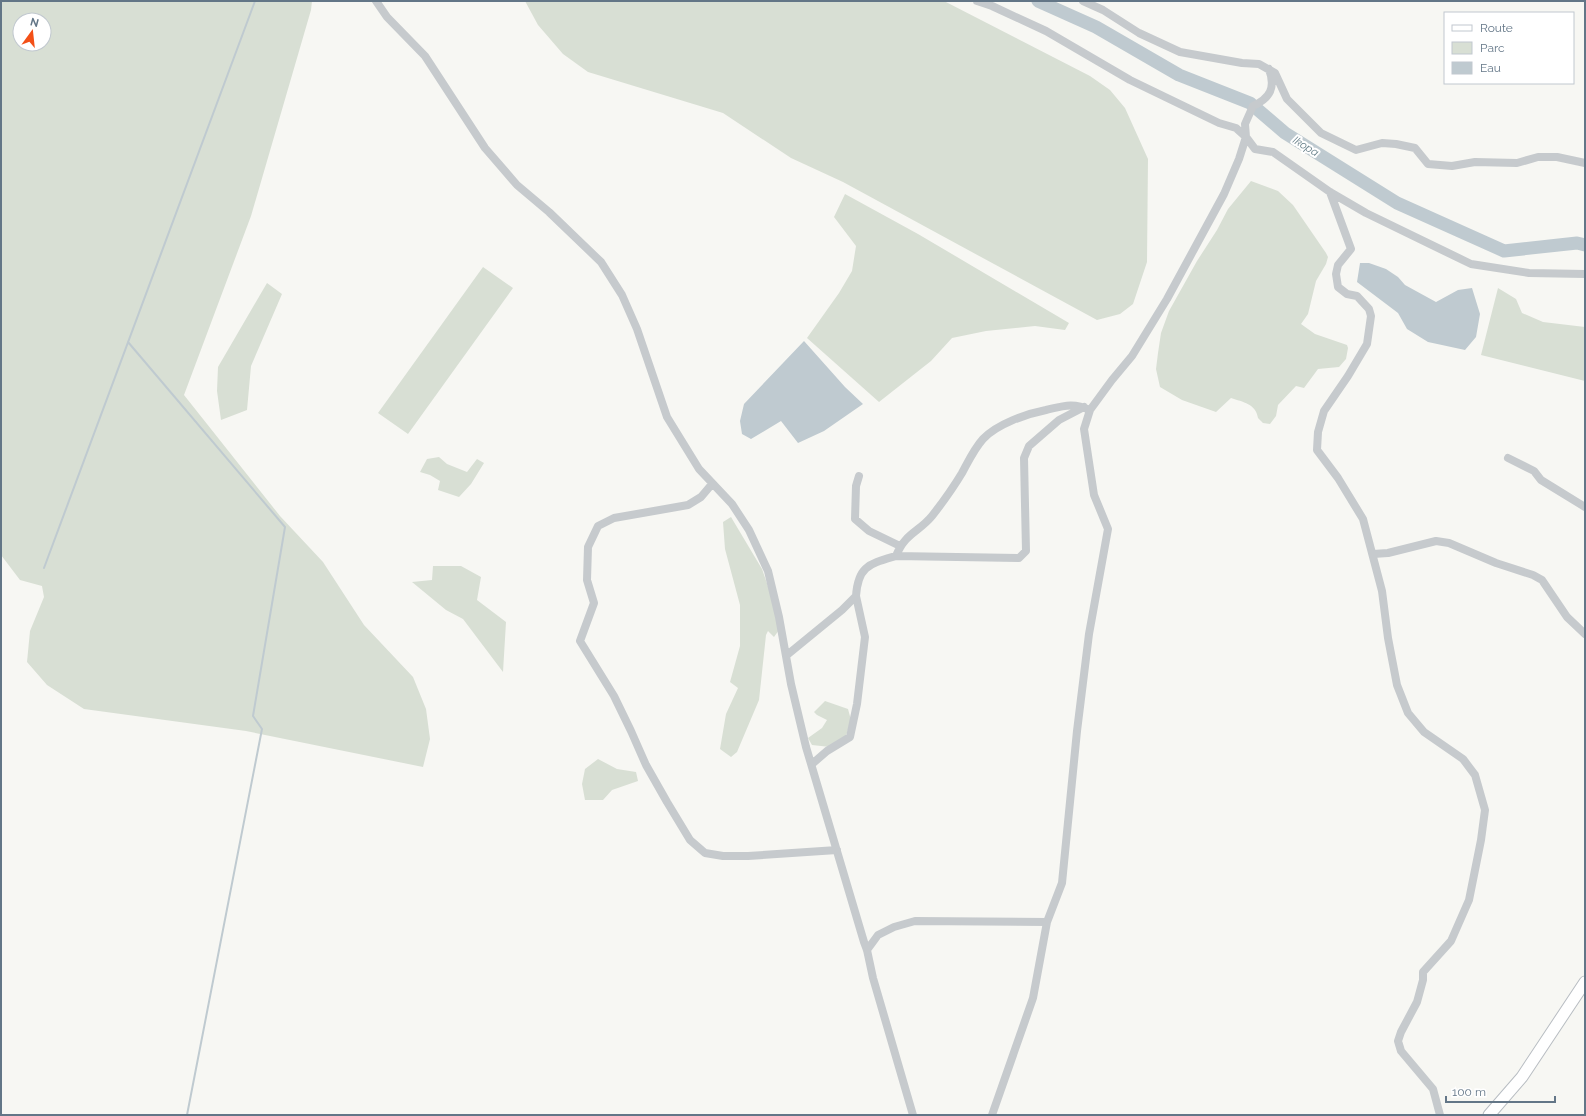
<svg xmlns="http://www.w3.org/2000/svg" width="1586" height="1116" viewBox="0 0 1586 1116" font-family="Raleway,sans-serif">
<rect width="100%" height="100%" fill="#f7f7f3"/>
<path fill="#d8dfd4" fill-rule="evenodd" d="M1,1H312L311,10L251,216L184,395L280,516L323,562L364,625L413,677L426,709L430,739L423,767L246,731L84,709L47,685L27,662L30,631L44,597L42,586L20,580L1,555ZM20,20H44V44H20Z
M525,1H944L1090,76L1110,90L1125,108L1148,159L1147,262L1133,304L1120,314L1097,320L843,182L791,158L723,113L588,72L563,54L538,25Z
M1251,181L1278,191L1293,205L1326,253L1328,257L1326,264L1316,281L1308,314L1301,324L1315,334L1347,345L1348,348L1346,359L1339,367L1318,369L1304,388L1296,386L1278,405L1276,416L1270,424L1263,423L1258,418C1256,404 1243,402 1231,398L1216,412L1182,400L1160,387L1156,369L1158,353L1161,333L1169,311L1197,261L1217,230L1228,209Z
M845,194L918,234L1069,323L1065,330L1035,326L986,331L952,338L931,361L879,402L807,338L839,293L852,271L856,246L834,217Z
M483,267L513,288L408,434L378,413Z
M267,283L282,294L251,366L247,410L221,420L217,391L218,367Z
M1498,288L1516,299L1522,313L1543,322L1585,327V381L1481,355Z
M439,457L447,464L467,472L477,459L484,463L471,484L459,497L438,490L440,481L430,475L420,472L427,459Z
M731,517L762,569L770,592L779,630L774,637L768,631L766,635L759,700L737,752L731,757L720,749L726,714L738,688L730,682L740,646V605L725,549L723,522Z
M433,566H461L481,577L477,600L506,622L503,672L463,619L446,610L412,582L432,580Z
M825,701L848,709L851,720L846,736L830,747L812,745L808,738L822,728L827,720L817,715L814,712Z
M598,759L617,769L636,772L638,781L612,790L603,800H585L582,784L585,769Z"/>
<path fill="#bfcad0" d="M1360,263H1369L1386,269L1398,277L1405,285L1436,302L1458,290L1472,288L1480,314L1476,337L1465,350L1428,342L1407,329L1398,313L1357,282Z
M804,341L845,387L863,404L824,431L798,443L781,421L751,439L742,434L740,421L744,404Z"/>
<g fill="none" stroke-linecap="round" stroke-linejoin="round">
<path stroke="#bfcad0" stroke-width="2" d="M128,342L285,527L253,716L262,729L187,1115
M44,568L255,1"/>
<path stroke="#bfcad0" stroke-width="13" d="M1038,1L1096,27L1179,75L1250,103L1285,133L1397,203L1504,251L1577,243L1585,245"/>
<defs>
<path id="secondary" d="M1489,1115L1522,1077L1585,982"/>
</defs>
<use href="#secondary" stroke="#b8bdc2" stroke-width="13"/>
<path stroke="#c6cacd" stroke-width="8" d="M376,1L387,17L425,56L485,148L517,185L549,212L601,262L622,295L637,329L667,417L699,469L732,504L749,530L768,571L779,617L791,684L806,747L864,942L867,950L873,978L913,1115
M977,1L992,6L1046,31L1130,80L1219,123L1236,128L1246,137L1255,149L1273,152L1330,192L1366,213L1471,264L1529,273L1585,274
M1083,1L1103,10L1139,33L1180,52L1242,63L1259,64L1275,73L1287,99L1321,133L1356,150L1382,143L1396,144L1415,148L1428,164L1452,166L1475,162L1517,163L1538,157H1557L1585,163
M1330,192L1351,249L1338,265L1336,274L1338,287L1347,294L1357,296L1369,309L1371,316L1367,344L1348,376L1324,411L1318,432L1317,450L1338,478L1363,519L1382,591L1388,638L1397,685L1408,713L1424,732L1463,759L1475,775L1485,810L1481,840L1469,900L1451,941L1423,972V980L1417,1002L1401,1032L1398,1041L1401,1051L1433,1089L1440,1115
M1508,458L1534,471L1541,480L1585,507
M859,476L856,486L855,519L869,531L900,546
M712,484L701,497L688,505L614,518L598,526L588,547L587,580L594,603L580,641L614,696L631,731L646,765L667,802L690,840L705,853L723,856H748L837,850
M1373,554L1388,553L1436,541L1449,543L1496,563L1533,575L1542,580L1567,617L1585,634
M896,556L1019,558L1026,551L1024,458L1029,446L1059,420L1084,407
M787,655L842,610L856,596C858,566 869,564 896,556C905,533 919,532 932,516C943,502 953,488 962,473C968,462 974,449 983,439C997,424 1026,414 1046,410C1063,406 1073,402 1090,410
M812,764L827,751L850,737L857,704L865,637L856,596
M867,950L878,935L894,927L915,921L1047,922
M992,1115L1033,998L1047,922L1062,883L1077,731L1089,634L1108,529L1094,495L1084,429L1090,410L1112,380L1132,356L1167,299L1224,194L1239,159L1246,137L1245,124L1253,106C1270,98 1276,88 1269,69"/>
<use href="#secondary" stroke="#fff" stroke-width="11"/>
</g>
<g text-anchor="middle" stroke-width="4" stroke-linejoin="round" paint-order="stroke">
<g font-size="11" font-style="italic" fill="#5f7983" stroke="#fff">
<text transform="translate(1306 146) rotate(32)" y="4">Ikopa</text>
</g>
</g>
<rect width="1586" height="1116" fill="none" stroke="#637687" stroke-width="4"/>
<rect x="1444" y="12" width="130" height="72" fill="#ffffff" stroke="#c1c8cf"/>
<rect x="1452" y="25" width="20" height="6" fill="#ffffff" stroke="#c1c8cf"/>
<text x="1480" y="32" font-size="12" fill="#637687">Route</text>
<rect x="1452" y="42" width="20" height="12" fill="#d8dfd4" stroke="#c1c8cf"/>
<text x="1480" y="52" font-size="12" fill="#637687">Parc</text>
<rect x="1452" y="62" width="20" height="12" fill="#bfcad0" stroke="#c1c8cf"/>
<text x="1480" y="72" font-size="12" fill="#637687">Eau</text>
<g transform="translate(32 32) rotate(15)"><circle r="19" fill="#ffffff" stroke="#c1c8cf"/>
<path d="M0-3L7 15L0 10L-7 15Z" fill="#f35017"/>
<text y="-6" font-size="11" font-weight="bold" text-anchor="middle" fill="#637687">N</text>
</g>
<path d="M1446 1096v6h109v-6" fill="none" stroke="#637687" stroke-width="2"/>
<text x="1452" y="1096" font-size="12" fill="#637687" stroke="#ffffff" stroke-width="3" paint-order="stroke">100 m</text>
</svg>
